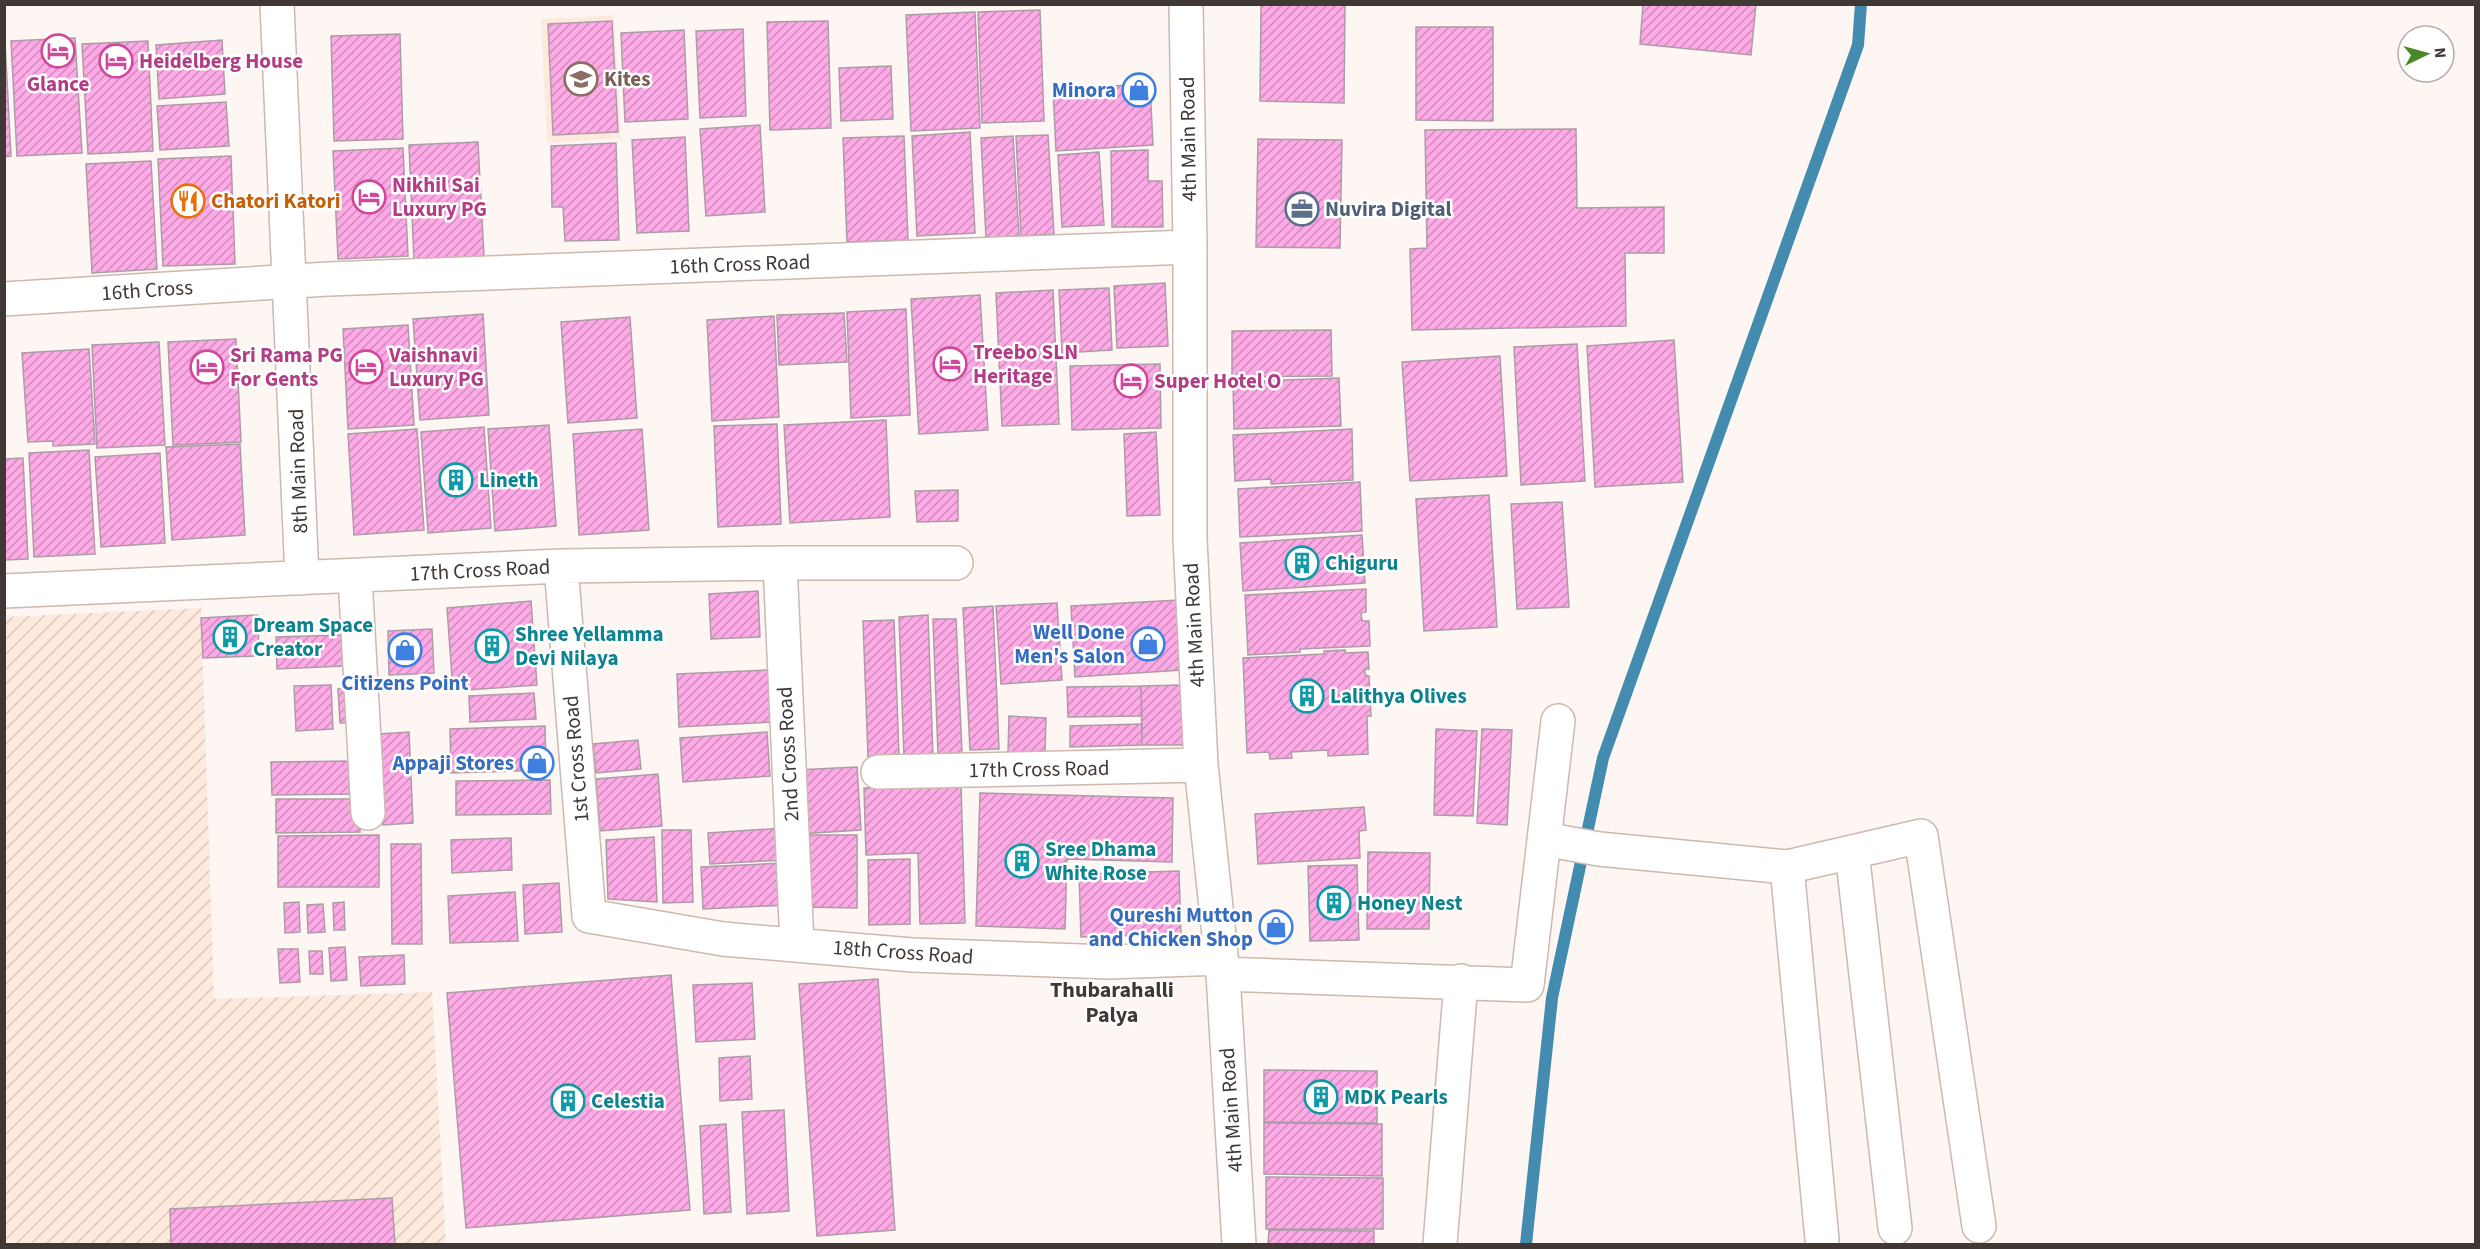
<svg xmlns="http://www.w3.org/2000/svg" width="2480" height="1249" font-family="'Source Sans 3',sans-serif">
<defs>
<pattern id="industrial-furrows" width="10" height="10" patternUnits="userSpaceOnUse" patternTransform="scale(1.5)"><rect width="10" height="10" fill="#fee9dd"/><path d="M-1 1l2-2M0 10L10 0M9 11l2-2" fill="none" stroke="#dbc9be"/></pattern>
<pattern id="building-hatch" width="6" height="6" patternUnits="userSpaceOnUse" patternTransform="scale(1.5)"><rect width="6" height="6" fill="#fdaae6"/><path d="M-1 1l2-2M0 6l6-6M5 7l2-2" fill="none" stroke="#ce8bbb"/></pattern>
</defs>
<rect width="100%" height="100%" fill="#fdf6f2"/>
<!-- built -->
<path fill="#fee9dd" d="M614,15L621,138L547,143L541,19Z"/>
<!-- industrial -->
<path fill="url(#industrial-furrows)" d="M201,608L214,999L432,992L446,1244H5L4,617Z"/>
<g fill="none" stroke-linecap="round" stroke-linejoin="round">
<!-- stream -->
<path stroke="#448bb0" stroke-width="12" d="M1526,1244L1552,998L1603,758L1858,45L1861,4"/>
</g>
<!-- building -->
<path fill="url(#building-hatch)" stroke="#ad9ca8" stroke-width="1.5" d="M1261,4H1345L1344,103L1260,101Z
M1643,4H1756L1751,55L1640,44Z
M1040,10L1044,121L982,123L978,12Z
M975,12L980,128L911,131L906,15Z
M612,21L618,132L553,135L548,24Z
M828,21L831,128L770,130L767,22Z
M1416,27H1493V121L1416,120Z
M743,29L746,116L700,118L696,31Z
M684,30L688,119L625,122L621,33Z
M400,34L403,139L334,141L331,36Z
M75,38L82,153L17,156L11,41Z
M222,40L225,94L159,99L156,45Z
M148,41L153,151L88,154L82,44Z
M5,42L11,156L4,157V42Z
M891,66L893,119L841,121L839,68Z
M1150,84L1153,145L1056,151L1053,89Z
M226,102L229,146L160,150L157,106Z
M760,125L765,212L706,216L700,129Z
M1576,129L1577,208L1664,207V253H1625L1626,326L1412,330L1410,249L1427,248L1425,130Z
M970,132L975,233L917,236L912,136Z
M1048,135L1054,234L1021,236L1016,136Z
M904,136L908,240L847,242L843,138Z
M1013,136L1019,236L986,238L981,138Z
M685,137L689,231L637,233L632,140Z
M1258,139L1342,140L1340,248L1256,247Z
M478,142L484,257L414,261L409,145Z
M616,143L619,240L565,241L563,207H552L551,146Z
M403,148L408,256L338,259L333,151Z
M1148,150V181H1162L1163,227H1112L1111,151Z
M1099,152L1104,225L1062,227L1058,155Z
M231,156L235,264L163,266L158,159Z
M151,161L157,269L92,273L86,164Z
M1165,283L1168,346L1117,348L1114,286Z
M1109,288L1112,350L1062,353L1059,290Z
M1053,290L1059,424L1002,426L996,293Z
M980,295L988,430L919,434L911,299Z
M906,309L910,415L851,418L847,312Z
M844,313L847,362L779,365L777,315Z
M483,314L489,415L420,420L413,319Z
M774,316L779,417L712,421L707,320Z
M630,317L637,418L568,423L561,322Z
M408,325L414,425L348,429L343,329Z
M1331,330L1332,376L1232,377V331Z
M236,339L241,442L173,445L168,342Z
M1674,340L1683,482L1595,487L1587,346Z
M159,342L165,445L97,448L92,345Z
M1577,344L1585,481L1521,485L1514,347Z
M89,349L95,444L53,446V441L28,442L22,353Z
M1500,356L1507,476L1410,481L1402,362Z
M1160,364L1161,428L1072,430L1070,366Z
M1339,378L1341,426L1234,429L1233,382Z
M886,420L890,517L790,523L784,425Z
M777,424L781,524L718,527L714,426Z
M549,425L556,526L495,531L488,429Z
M484,427L491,528L428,533L421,432Z
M417,429L424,530L354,535L348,434Z
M642,429L649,530L579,535L573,434Z
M1352,429L1353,480L1271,484V479L1235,481L1233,435Z
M1156,432L1160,515L1127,516L1124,434Z
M240,444L245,535L172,540L166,447Z
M89,450L95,554L34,557L29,453Z
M160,453L165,543L101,547L95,457Z
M23,458L28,559L4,560V459Z
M1360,482L1362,531L1240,537L1238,489Z
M958,490V521L917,522L915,491Z
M1489,495L1497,627L1424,631L1416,499Z
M1562,502L1569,607L1517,609L1511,504Z
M1362,535L1365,583L1243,591L1240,543Z
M1366,589V612L1361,613L1362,621H1369L1370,646L1300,649V652L1248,655L1245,595Z
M758,591L760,637L711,639L709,594Z
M1178,600L1182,670L1075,677L1071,606Z
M531,601L537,685L453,691L447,608Z
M1057,603L1062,680L1001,684L996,606Z
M993,606L999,749L970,750L963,608Z
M258,615L259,656L203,658L201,618Z
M928,615L933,756L904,757L899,617Z
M933,619H956L962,753L938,754Z
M894,620L899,756L868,757L863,621Z
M432,629L434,673L389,675L388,631Z
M343,635L344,666L277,669L276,637Z
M1345,650L1346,653L1368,652L1369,669H1365V675L1369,676L1371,716H1367L1368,754L1328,756V750L1291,752L1292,758L1270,759L1269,752L1247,753L1243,658L1324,654V651Z
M769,670L771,722L679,727L677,674Z
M331,685L333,729L296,731L294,686Z
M1182,685L1183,745H1142L1141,686Z
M1141,686L1142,716L1068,717L1067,687Z
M358,688L360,722L340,723L338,689Z
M534,693L536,719L470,722L469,696Z
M1009,716L1046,718L1045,755L1008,753Z
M1142,724V745L1070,747V726Z
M545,726L546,770L451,773L450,729Z
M1436,729L1477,731L1473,816L1434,815Z
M1482,729L1512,730L1507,825L1477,823Z
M409,732L413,823L383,825L379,734Z
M767,732L770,776L683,782L680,738Z
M638,740L641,769L596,773L593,744Z
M355,761L356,794L272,795L271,762Z
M857,767L861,830L799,834L795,770Z
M658,774L662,826L600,831L596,779Z
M550,780L551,814L456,815V781Z
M961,785L965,923L920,924L918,853L866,855L864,788Z
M980,793L1173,798L1172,862L1067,859L1065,929L976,926Z
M276,799H360V832L276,833Z
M1364,807L1366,830L1359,831L1360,858L1258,864L1255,814Z
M783,828L785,860L710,864L708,833Z
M662,830H691L693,902L663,903Z
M379,835V887H278V836Z
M798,835H857V908L803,907Z
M654,837L657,902L608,899L606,840Z
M511,838L512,870L452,873L451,840Z
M391,844H421L422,944H392Z
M1368,852L1430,853L1429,929H1367Z
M910,859V924L869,925L868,860Z
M785,863L787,905L703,909L701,867Z
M1357,865L1359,940L1310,941L1308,866Z
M1179,871L1181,934L1081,937L1079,874Z
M559,883L562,932L525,934L523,885Z
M515,892L518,941L450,943L448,896Z
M299,902L300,932L285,933L284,903Z
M344,902L345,930H334L333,903Z
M323,904L325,932L308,933L307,905Z
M345,947L347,980L331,981L329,948Z
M278,949H298L300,982L280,983Z
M309,951H322L323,974H310Z
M404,955L405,984L361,986L359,957Z
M671,975L690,1210L466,1228L447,993Z
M878,979L895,1230L817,1236L799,984Z
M752,983L755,1039L696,1042L693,985Z
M750,1056L752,1099L720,1101L719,1058Z
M1264,1070L1377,1071V1123L1264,1122Z
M784,1110L789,1211L747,1214L742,1112Z
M1264,1123L1382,1124V1176L1264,1174Z
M726,1124L731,1212L704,1214L700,1126Z
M1266,1177L1383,1178V1229H1266Z
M392,1198L395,1244H171L170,1209Z
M1269,1230L1374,1231V1244H1268Z"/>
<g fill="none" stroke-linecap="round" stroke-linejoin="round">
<!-- minor casing -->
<g stroke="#ccb9af" stroke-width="36">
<path id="minor" d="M277,4L302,578
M1186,4L1190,247V539L1201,765L1223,974L1239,1244
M4,299L328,279L1190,247
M780,563L797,945
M561,566L589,916L723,939L912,955L1110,962L1220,958
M355,576L368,813
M4,591L561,566L780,563H956
M878,772L1201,765
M1544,839L1599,849L1787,867L1921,836L1979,1226
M1852,852L1895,1228
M1787,867L1822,1239
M1223,974L1527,985L1558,721
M1440,1244L1461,981"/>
</g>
<!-- minor -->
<use href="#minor" stroke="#fff" stroke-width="33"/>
</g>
<!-- icons -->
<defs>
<g id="hotel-ring" transform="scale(1.725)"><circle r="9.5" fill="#fff" stroke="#d1479c" stroke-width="1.5"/><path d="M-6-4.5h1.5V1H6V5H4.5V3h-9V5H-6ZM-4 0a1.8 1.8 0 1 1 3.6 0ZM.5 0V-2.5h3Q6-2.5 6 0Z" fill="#d1479c"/></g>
<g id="school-ring" transform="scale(1.725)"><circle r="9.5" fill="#fff" stroke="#8d6e63" stroke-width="1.5"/><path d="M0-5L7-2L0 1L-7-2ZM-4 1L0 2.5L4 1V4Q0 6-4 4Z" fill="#8d6e63"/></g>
<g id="shop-ring" transform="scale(1.725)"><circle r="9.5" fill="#fff" stroke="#3f7fe0" stroke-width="1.5"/><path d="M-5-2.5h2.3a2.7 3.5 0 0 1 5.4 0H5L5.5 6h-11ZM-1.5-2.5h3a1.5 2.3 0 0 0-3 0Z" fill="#3f7fe0"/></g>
<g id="restaurant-ring" transform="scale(1.725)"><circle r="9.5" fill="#fff" stroke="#e8710a" stroke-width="1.5"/><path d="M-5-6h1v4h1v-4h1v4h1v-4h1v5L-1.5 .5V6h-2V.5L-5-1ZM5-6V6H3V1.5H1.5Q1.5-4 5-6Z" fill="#e8710a"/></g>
<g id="office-ring" transform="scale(1.725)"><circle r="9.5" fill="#fff" stroke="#5c6f8a" stroke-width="1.5"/><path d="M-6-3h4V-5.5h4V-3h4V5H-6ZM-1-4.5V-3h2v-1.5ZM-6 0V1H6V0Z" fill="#5c6f8a"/></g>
<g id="building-ring" transform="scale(1.725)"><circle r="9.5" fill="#fff" stroke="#0f9aa8" stroke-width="1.5"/><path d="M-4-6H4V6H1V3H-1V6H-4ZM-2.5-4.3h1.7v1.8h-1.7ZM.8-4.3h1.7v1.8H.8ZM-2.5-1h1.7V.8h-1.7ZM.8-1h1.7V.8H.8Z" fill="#0f9aa8"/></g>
</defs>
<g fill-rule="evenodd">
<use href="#hotel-ring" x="58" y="51"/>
<use href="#hotel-ring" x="116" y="61"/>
<use href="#school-ring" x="581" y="79"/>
<use href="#shop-ring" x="1139" y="90"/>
<use href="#hotel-ring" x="369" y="197"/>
<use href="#restaurant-ring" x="188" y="201"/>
<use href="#office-ring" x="1302" y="209"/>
<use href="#hotel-ring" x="950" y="364"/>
<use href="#hotel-ring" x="207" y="367"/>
<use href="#hotel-ring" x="366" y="367"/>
<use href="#hotel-ring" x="1131" y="381"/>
<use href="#building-ring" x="456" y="480"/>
<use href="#building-ring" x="1302" y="563"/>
<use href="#building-ring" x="230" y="637"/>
<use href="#shop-ring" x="1148" y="644"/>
<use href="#building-ring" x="492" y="646"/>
<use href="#shop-ring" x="405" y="650"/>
<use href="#building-ring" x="1307" y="696"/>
<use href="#shop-ring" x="537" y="763"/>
<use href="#building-ring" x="1022" y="861"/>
<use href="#building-ring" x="1334" y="903"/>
<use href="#shop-ring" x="1276" y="927"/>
<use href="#building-ring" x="1321" y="1097"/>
<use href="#building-ring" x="568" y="1101"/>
</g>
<g text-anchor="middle" stroke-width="5" stroke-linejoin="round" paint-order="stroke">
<!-- hotel labels -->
<g font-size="21" font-weight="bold" fill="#b23c85" stroke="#fff" text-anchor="start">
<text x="139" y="68">Heidelberg House</text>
<text x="58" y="91" text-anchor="middle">Glance</text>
<text x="392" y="192">Nikhil Sai<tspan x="392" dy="24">Luxury PG</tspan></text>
<text x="973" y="359">Treebo SLN<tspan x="973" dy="24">Heritage</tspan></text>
<text x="230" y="362">Sri Rama PG<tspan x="230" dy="24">For Gents</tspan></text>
<text x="389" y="362">Vaishnavi<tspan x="389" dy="24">Luxury PG</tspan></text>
<text x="1154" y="388">Super Hotel O</text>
</g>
<!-- education labels -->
<g font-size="21" font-weight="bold" fill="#785e54" stroke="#fff" text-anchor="start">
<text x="604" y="86">Kites</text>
</g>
<!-- shop labels -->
<g font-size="21" font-weight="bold" fill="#366cbe" stroke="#fff" text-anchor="end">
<text x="1116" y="97">Minora</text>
<text x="1125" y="639">Well Done<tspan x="1125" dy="24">Men's Salon</tspan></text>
<text x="405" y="690" text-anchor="middle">Citizens Point</text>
<text x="514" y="770">Appaji Stores</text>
<text x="1253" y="922">Qureshi Mutton<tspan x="1253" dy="24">and Chicken Shop</tspan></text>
</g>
<!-- street labels -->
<g font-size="21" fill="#403834" stroke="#fff">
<text transform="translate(1188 139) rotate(-91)" y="7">4th Main Road</text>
<text transform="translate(740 264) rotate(-2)" y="7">16th Cross Road</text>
<text transform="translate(147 290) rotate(-4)" y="7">16th Cross</text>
<text transform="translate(298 471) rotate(-92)" y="7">8th Main Road</text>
<text transform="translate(480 570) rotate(-3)" y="7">17th Cross Road</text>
<text transform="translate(1194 625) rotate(-93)" y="7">4th Main Road</text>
<text transform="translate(788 754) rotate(-93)" y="7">2nd Cross Road</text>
<text transform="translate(576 759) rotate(-95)" y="7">1st Cross Road</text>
<text transform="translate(1039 769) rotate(-1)" y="7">17th Cross Road</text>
<text transform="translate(903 952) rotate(4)" y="7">18th Cross Road</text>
<text transform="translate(1231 1110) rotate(-94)" y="7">4th Main Road</text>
</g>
<!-- food labels -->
<g font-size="21" font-weight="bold" fill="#c56008" stroke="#fff" text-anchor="start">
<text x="211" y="208">Chatori Katori</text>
</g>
<!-- service labels -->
<g font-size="21" font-weight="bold" fill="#4e5e75" stroke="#fff" text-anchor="start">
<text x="1325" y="216">Nuvira Digital</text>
</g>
<!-- culture labels -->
<g font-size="21" font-weight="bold" fill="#0d838f" stroke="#fff" text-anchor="start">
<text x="479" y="487">Lineth</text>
<text x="1325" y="570">Chiguru</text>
<text x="253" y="632">Dream Space<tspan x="253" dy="24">Creator</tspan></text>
<text x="515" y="641">Shree Yellamma<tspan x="515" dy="24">Devi Nilaya</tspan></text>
<text x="1330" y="703">Lalithya Olives</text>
<text x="1045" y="856">Sree Dhama<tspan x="1045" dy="24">White Rose</tspan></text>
<text x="1357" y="910">Honey Nest</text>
<text x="1344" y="1104">MDK Pearls</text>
<text x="591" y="1108">Celestia</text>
</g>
<!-- neighbourhood labels -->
<g font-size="22" font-weight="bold" fill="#403834" stroke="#fff">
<text x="1112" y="997">Thubarahalli<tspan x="1112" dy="25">Palya</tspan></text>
</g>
</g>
<!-- border -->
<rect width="2480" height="1249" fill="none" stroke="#403834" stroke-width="12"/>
<!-- north arrow -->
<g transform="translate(2426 54) rotate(85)"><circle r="28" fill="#ffffff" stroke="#b3afae" stroke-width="1.5"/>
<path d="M0-4.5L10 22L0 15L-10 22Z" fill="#488829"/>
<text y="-9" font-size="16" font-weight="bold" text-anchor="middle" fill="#403834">N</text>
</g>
</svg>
